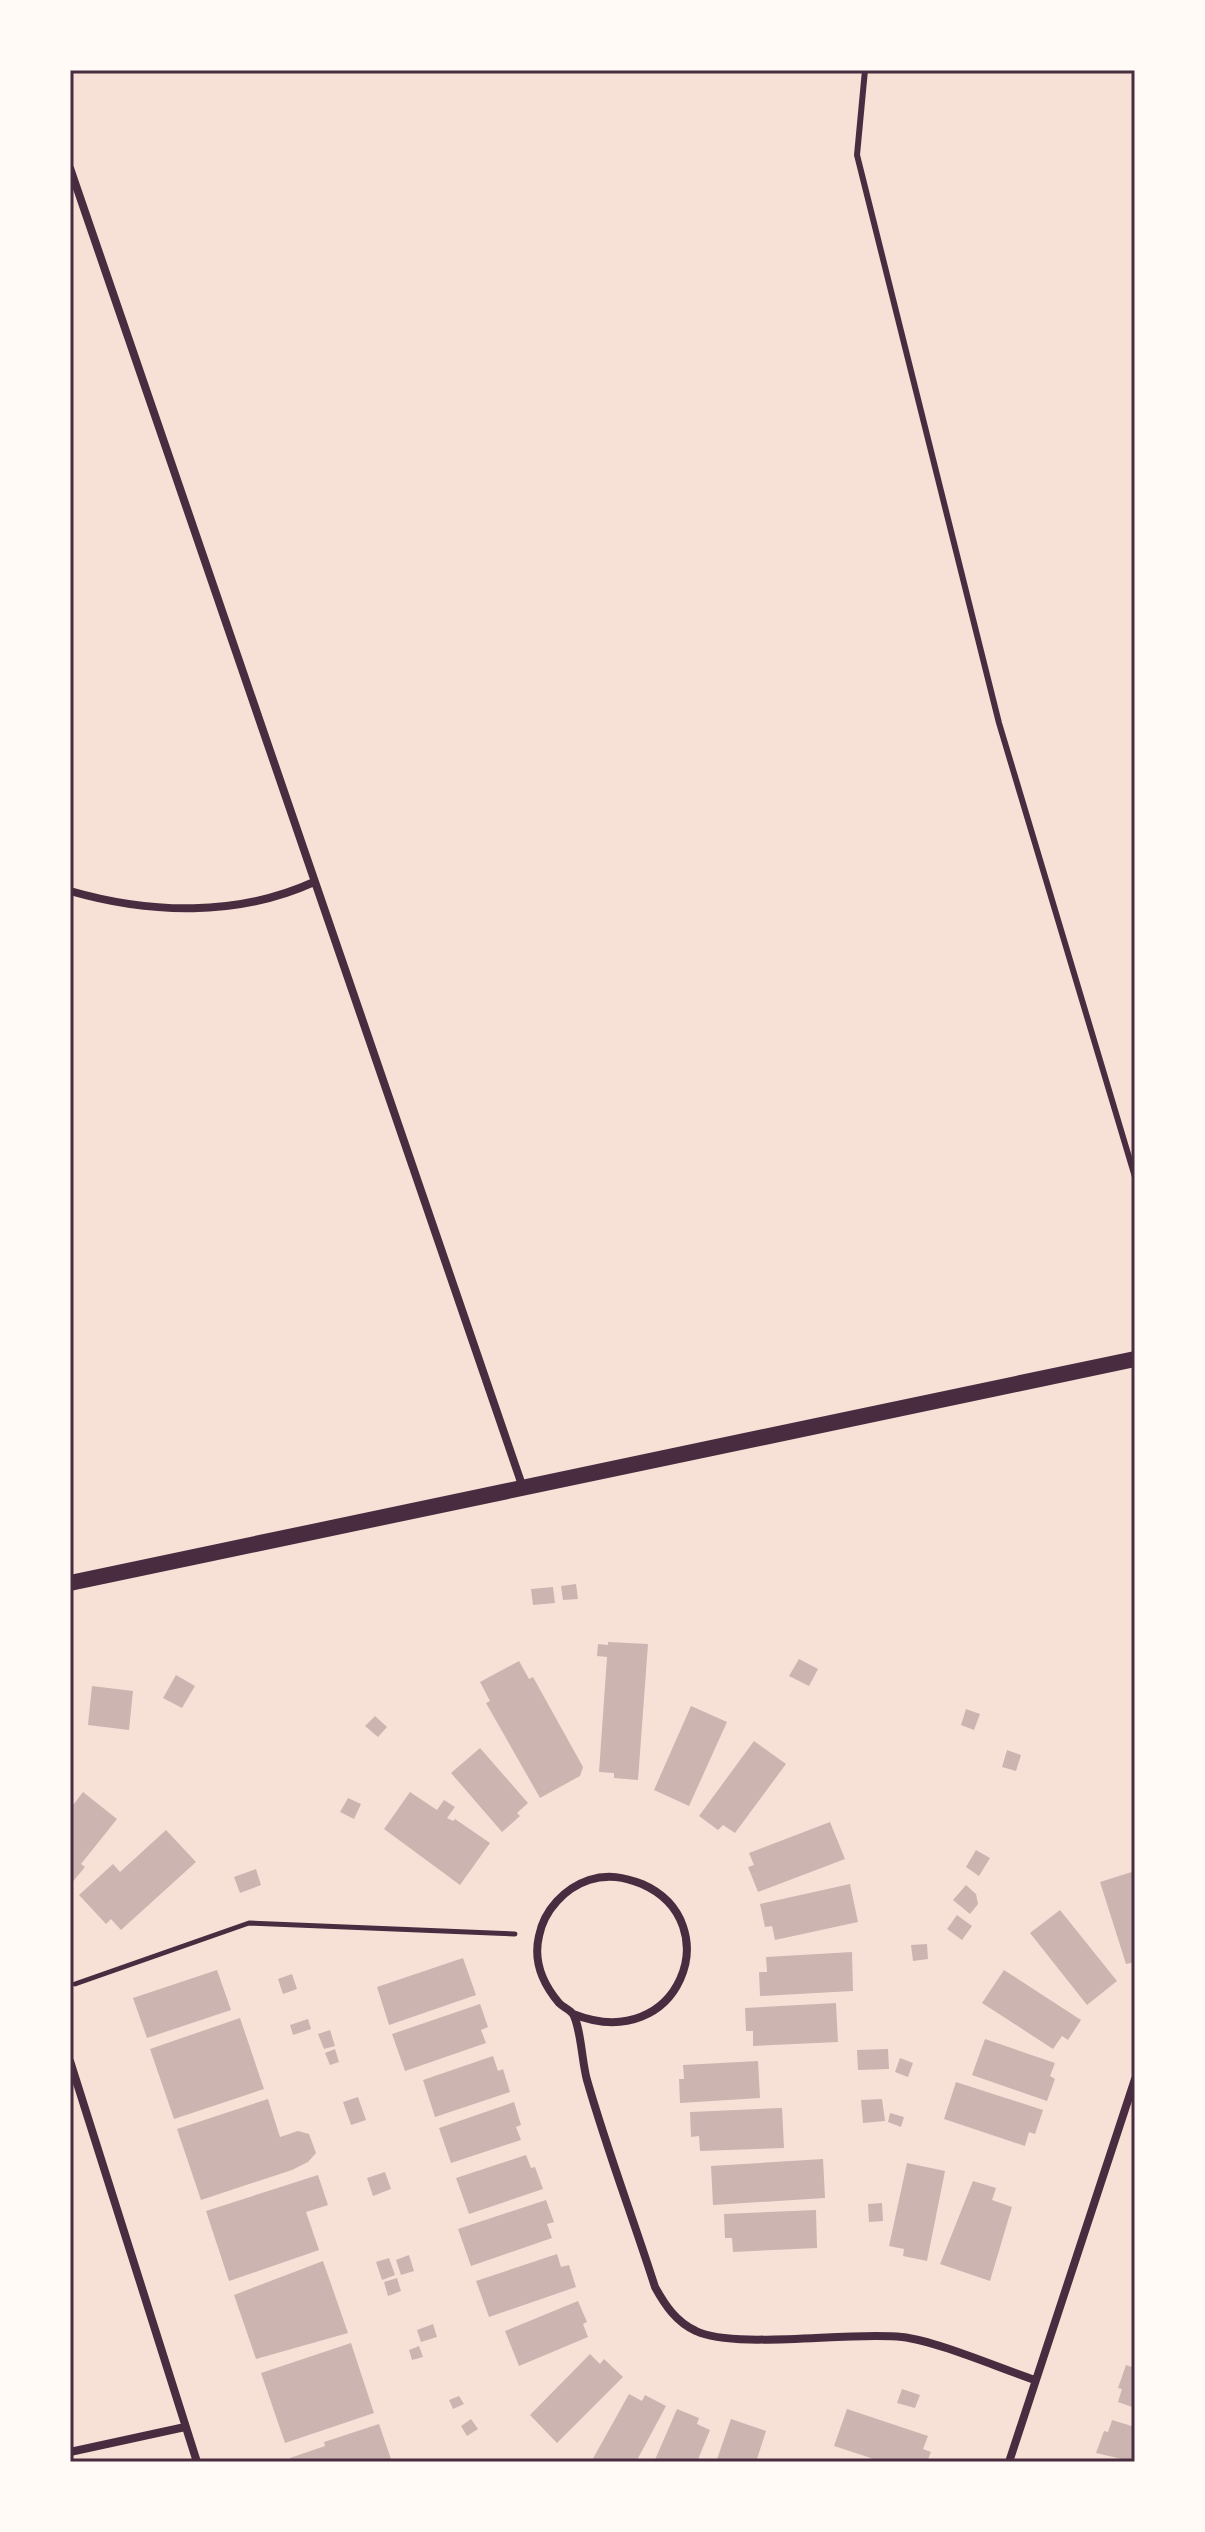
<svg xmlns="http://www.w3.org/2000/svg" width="1205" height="2532" font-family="Montserrat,sans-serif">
<rect width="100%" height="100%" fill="#f7e1d7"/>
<!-- building -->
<path fill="#ccb4b1" d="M576,1584L578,1599L563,1600L561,1586Z
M553,1587L555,1603L533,1605L531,1589Z
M608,1642L648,1644L638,1780L614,1778V1773L599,1772L607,1657L597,1656L598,1644L608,1645Z
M799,1659L818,1669L809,1686L789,1676Z
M519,1661L529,1679L533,1677L583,1767L580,1776L540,1798L486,1703L490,1701L480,1682Z
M176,1675L195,1686L182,1708L163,1698Z
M92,1686L133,1691L129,1730L88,1725Z
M691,1706L727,1722L689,1806L654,1790Z
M966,1709L980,1714L974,1730L961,1725Z
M375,1716L387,1727L378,1737L365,1726Z
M754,1741L786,1764L735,1833L723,1825L718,1830L699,1816Z
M480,1748L528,1803L517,1813L520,1816L502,1832L451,1773Z
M1007,1750L1021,1755L1016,1771L1002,1767Z
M83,1792L117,1819L81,1864L85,1867L70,1885V1809Z
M410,1792L437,1810L444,1800L455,1807L447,1818L453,1821L455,1819L490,1843L460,1885L384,1829Z
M348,1798L361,1804L354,1819L340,1812Z
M830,1822L845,1859L758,1892L748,1867L754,1865L749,1853Z
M166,1830L196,1862L121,1930L111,1919L106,1924L79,1895L113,1864L120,1872Z
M976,1850L990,1858L979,1876L966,1867Z
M256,1869L261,1885L240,1893L234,1877Z
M1135,1871V1962L1126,1964L1100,1882Z
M850,1884L858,1922L775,1940L772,1926L765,1927L760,1904Z
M966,1885L976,1894L978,1904L970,1914L953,1900Z
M1060,1910L1117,1981L1087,2005L1030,1933Z
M957,1915L972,1926L962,1940L947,1929Z
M927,1944L928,1959L913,1961L911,1945Z
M852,1952L853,1991L760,1996L759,1972H767L766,1957Z
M463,1958L476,1995L389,2025L377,1987Z
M217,1970L231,2010L147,2038L133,1998Z
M1004,1970L1081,2020L1068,2040L1062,2036L1053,2049L982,2003Z
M292,1974L297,1989L283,1994L278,1979Z
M836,2003L838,2042L753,2046V2031H746L745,2008Z
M480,2004L488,2027L481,2030L486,2043L405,2071L392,2034Z
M240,2018L264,2089L174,2119L150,2049Z
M308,2019L311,2029L293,2035L290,2025Z
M330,2030L335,2046L324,2049L318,2034Z
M985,2039L1055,2063L1050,2076L1055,2079L1047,2101L972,2075Z
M335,2049L339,2062L330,2065L325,2053Z
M888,2049L889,2069L858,2070L857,2050Z
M493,2056L498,2071L503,2069L510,2092L435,2117L423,2080Z
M900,2058L913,2063L908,2077L895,2072Z
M758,2061L760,2098L680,2103L679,2079H684L683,2065Z
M956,2082L1043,2110L1035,2134L1029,2132L1025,2146L944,2119Z
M358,2097L366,2120L351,2125L343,2102Z
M268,2099L280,2137L298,2131L309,2134L316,2153L308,2162L292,2170L201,2200L177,2129Z
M882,2099L885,2121L863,2123L861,2100Z
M514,2102L521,2125L516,2127L521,2140L451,2163L439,2128Z
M782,2108L784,2148L700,2151L699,2136L691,2137L690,2112Z
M890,2113L904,2117L901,2127L888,2122Z
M526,2155L531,2168L535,2167L543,2189L469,2214L456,2178Z
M823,2159L825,2198L713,2205L711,2166Z
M907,2163L945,2171L927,2261L903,2256L904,2249L889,2246Z
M385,2172L391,2189L373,2196L367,2178Z
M318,2175L328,2205L306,2212L319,2250L229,2281L206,2211Z
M973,2181L996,2188L992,2200L1012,2207L990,2281L940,2264Z
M546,2200L554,2222L547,2224L552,2238L471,2266L458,2229Z
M882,2203L883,2221L869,2222L868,2204Z
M816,2210L817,2248L733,2252L732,2238H725L724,2214Z
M557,2254L561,2267L569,2265L576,2287L489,2317L476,2281Z
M409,2255L414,2271L401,2275L396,2260Z
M389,2258L395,2275L382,2280L376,2262Z
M323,2261L348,2333L256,2359L234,2295Z
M397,2278L401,2291L388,2296L384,2282Z
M578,2301L587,2322L583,2324L588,2337L519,2366L505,2331Z
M433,2324L437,2337L421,2342L417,2330Z
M351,2343L374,2413L285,2443L261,2373Z
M419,2346L423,2357L412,2360L409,2350Z
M590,2354L600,2364L604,2359L623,2377L557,2443L530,2415Z
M1126,2365L1135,2368V2408L1118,2402L1122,2389L1118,2388Z
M902,2389L920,2395L915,2408L897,2403Z
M629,2394L642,2401L645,2395L666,2406L636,2462H591Z
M459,2396L464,2404L453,2409L449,2400Z
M677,2409L699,2418L697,2424L710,2430L697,2462H654Z
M847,2409L928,2436L923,2449L931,2452L927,2462H883L834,2446Z
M471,2419L478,2429L467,2436L461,2426Z
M731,2419L766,2431L756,2462H716Z
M1112,2420L1135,2427V2462L1096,2453L1104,2431L1108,2432Z
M379,2424L392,2462H291L290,2458L325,2446L324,2442Z"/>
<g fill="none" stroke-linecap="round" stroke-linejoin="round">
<!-- path -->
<path stroke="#4a2c40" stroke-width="5" d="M75,1984L249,1923L515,1934"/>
<!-- service -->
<path stroke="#4a2c40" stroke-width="6" d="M865,70L857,155L999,723L1135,1177"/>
<!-- minor -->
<path stroke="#4a2c40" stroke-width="8" d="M70,168L522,1485
M70,891C150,914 237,917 314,882
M573,2014C680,2056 729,1922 642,1884C624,1877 608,1874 589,1880C565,1888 544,1910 539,1936C533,1961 543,1984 559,2003C563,2007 570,2010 573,2014C581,2028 582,2063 587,2080C607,2150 633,2218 655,2287C665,2305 676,2322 696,2331C735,2350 850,2331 902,2337C937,2341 999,2368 1035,2380
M70,2061L197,2462
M70,2452L185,2427
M1009,2462L1135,2079"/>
<!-- secondary -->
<path stroke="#4a2c40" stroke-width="16" d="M70,1583L1135,1359"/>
</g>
<!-- border -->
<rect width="1205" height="2532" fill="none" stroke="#fffaf5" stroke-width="144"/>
<rect x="72" y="72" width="1061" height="2388" fill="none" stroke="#4a2c40" stroke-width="3"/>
</svg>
